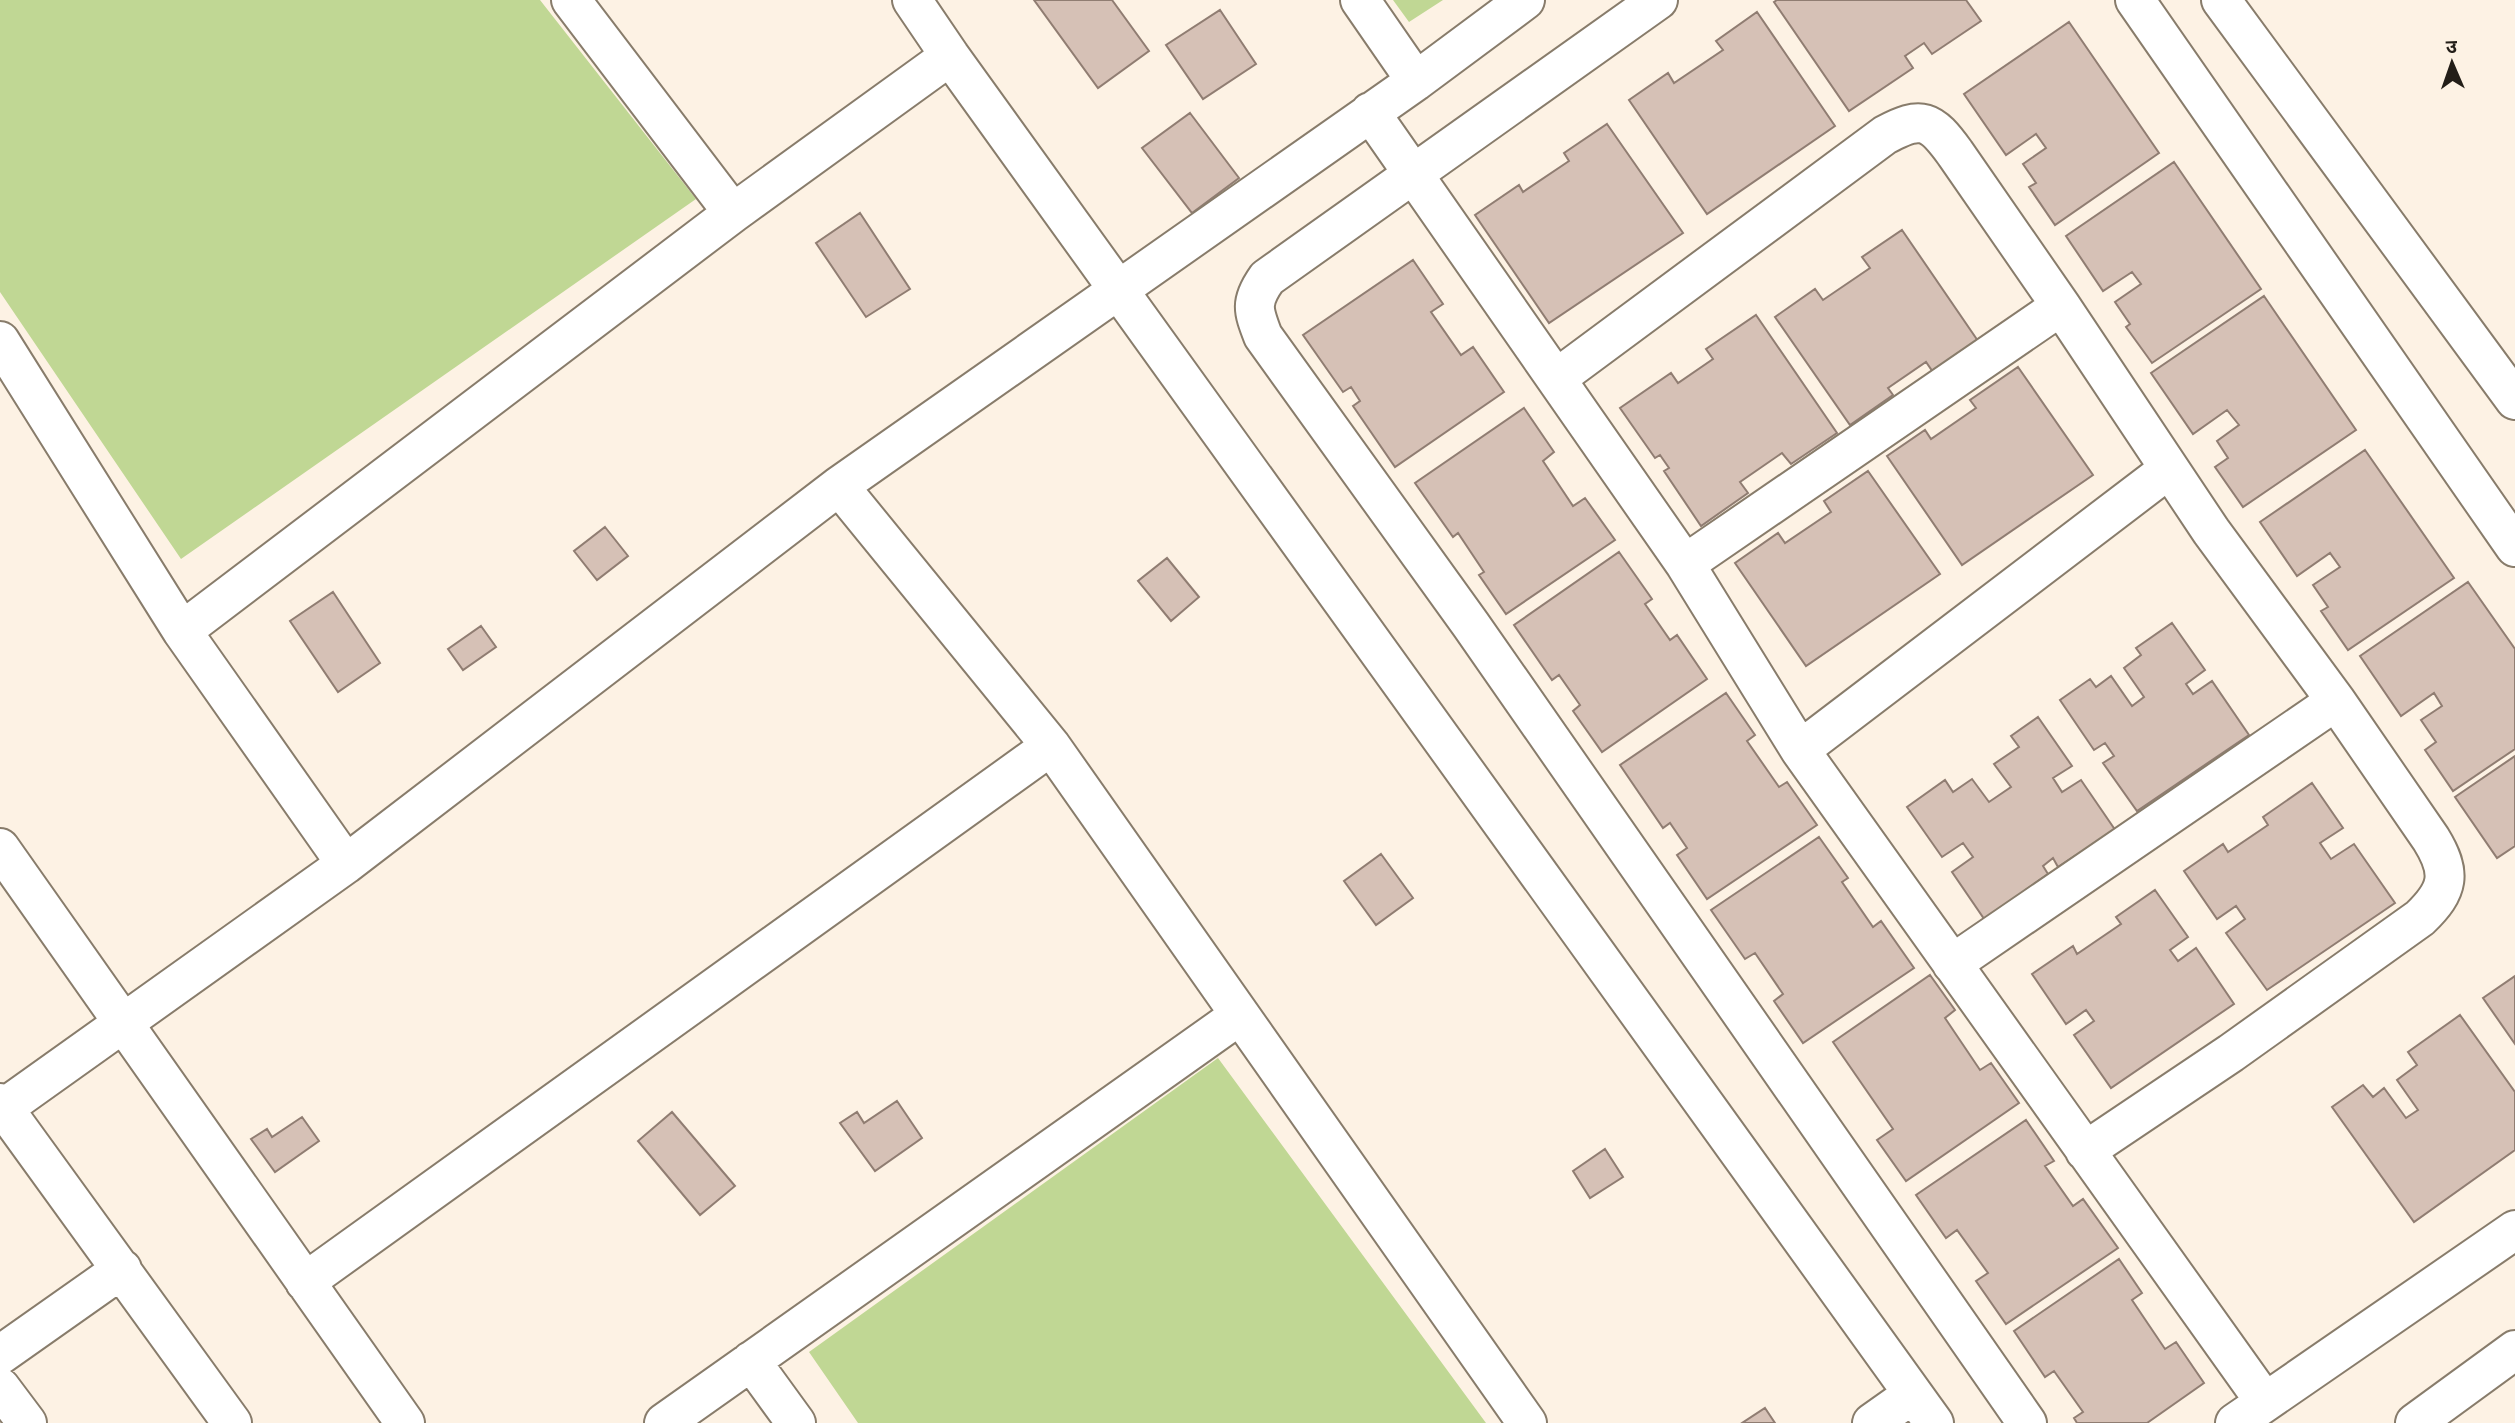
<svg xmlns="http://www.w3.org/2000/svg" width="2515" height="1423" font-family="Raleway,'Noto Sans Devanagari',sans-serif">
<rect width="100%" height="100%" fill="#fdf2e4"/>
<!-- green -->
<path fill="#c0d794" d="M0,0H540L696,199L181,559L0,292Z
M1393,0H1443L1409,22Z
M1218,1058L1486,1423H858L809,1352Z"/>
<!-- building -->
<path fill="#d6c1b6" stroke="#907d72" stroke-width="2" d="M1034,0H1112L1149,51L1098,88Z
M1777,0H1966L1981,21L1932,54L1924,43L1905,56L1913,68L1849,111L1774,2Z
M1220,10L1256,64L1203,99L1166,45Z
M1757,12L1835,126L1707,214L1629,100L1668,73L1674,83L1723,50L1716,41Z
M2069,22L2159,153L2055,225L2029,187L2036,183L2023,164L2046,148L2036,134L2006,155L1964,94Z
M1190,113L1239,178L1192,213L1142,148Z
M1607,124L1683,233L1549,323L1475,215L1519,185L1523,192L1569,161L1564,153Z
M2174,162L2261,289L2152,363L2126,327L2130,324L2115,302L2141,284L2132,272L2103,291L2066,236Z
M860,213L910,289L866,317L816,243Z
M1902,230L1978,341L1933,372L1926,362L1888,388L1893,395L1850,425L1775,317L1815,289L1823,300L1870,268L1862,257Z
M1413,260L1443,304L1431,312L1461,355L1473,347L1504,392L1395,467L1353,406L1360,401L1351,387L1343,392L1303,335Z
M2264,296L2356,430L2243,507L2215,467L2228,458L2217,441L2239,425L2227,410L2193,434L2151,373Z
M1756,315L1837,433L1791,464L1782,453L1740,482L1748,493L1701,526L1664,471L1669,468L1660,455L1655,458L1620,408L1671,373L1678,383L1713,359L1706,349Z
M2018,367L2093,475L1962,565L1887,456L1925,430L1931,439L1976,408L1970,400Z
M1524,408L1554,452L1543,461L1573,506L1585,498L1615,540L1506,614L1479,575L1484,572L1458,533L1453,537L1415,483Z
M2365,450L2454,578L2348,650L2321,611L2328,607L2313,585L2340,567L2330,553L2297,576L2260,522Z
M1868,471L1940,574L1806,666L1735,563L1778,533L1785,543L1831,512L1824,501Z
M605,527L628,556L597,580L574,551Z
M1619,552L1652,599L1645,604L1670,640L1677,635L1707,679L1602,752L1573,711L1580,705L1559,675L1552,680L1514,625Z
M1167,558L1199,597L1171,621L1138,581Z
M2468,582L2515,649V749L2453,791L2425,750L2436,742L2421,720L2442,706L2434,693L2401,716L2360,656Z
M333,592L380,663L338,692L290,621Z
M2172,623L2205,670L2186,684L2193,694L2212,681L2249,735L2137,811L2103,763L2114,756L2105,743L2094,750L2060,700L2090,679L2096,687L2111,676L2132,706L2144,697L2124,668L2141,655L2136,648Z
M481,626L496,647L463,670L448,649Z
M1726,693L1755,735L1747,741L1779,787L1787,782L1817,825L1707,899L1677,855L1687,848L1670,823L1663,828L1620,765Z
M2038,717L2072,766L2053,778L2062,792L2081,780L2120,837L2080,864L2075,856L2058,867L2053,858L2043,866L2048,874L2027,889L2032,897L1989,926L1952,872L1973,857L1963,843L1942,857L1907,807L1945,780L1953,792L1972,779L1989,802L2011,787L1994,764L2019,747L2011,736Z
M2515,756V846L2497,858L2455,797Z
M2312,783L2343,828L2320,843L2331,859L2354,844L2395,903L2267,990L2226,933L2245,919L2236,906L2217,919L2184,871L2223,844L2228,852L2268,825L2263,817Z
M1819,837L1848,878L1842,882L1873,927L1881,921L1914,968L1803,1043L1774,1001L1783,994L1755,953L1745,959L1711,910Z
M1381,854L1413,898L1376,925L1344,881Z
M2155,890L2188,937L2170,950L2178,961L2196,948L2234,1004L2111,1088L2074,1035L2094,1021L2086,1010L2066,1024L2032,974L2073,946L2077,954L2121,924L2116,917Z
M1930,975L1955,1010L1945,1018L1980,1070L1991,1063L2019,1103L1906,1181L1877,1140L1893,1129L1833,1042Z
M2515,976V1044L2483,998Z
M2460,1015L2515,1092V1150L2414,1222L2332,1107L2363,1085L2373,1097L2384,1088L2406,1118L2418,1110L2397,1080L2417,1065L2408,1052Z
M897,1101L922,1138L875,1171L840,1123L857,1112L864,1123Z
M672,1112L735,1186L700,1215L638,1141Z
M302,1117L319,1141L275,1172L251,1139L267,1129L272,1137Z
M2026,1120L2054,1161L2045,1166L2073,1206L2083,1199L2118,1248L2006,1324L1976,1281L1988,1273L1957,1230L1946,1238L1916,1195Z
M1605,1149L1623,1177L1590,1198L1573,1171Z
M2119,1259L2142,1293L2132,1300L2165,1349L2176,1342L2204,1383L2147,1423H2077L2074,1418L2083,1412L2054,1371L2045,1377L2014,1331Z
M1765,1408L1775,1423H1742Z"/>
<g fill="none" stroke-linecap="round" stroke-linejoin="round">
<!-- street casing -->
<g stroke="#887c6b" stroke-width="42">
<path id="street" d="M571,0L733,213
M912,0L950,56L1934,1423
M1360,0L1416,81
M1658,0L1267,278C1250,302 1253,310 1263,336L1471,625L2027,1423
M2135,0L2515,547
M2221,0L2515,400
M1370,112L1685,564L1800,750L2265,1402
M0,341L182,631L346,864
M1557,378L1885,135C1922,115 1931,120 1955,153L2061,306L2211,531L2336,701L2431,839C2452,873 2449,890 2420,918L2231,1053L2085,1151
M839,486L1051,746L1527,1423
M1685,564L2061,306
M182,631L733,213L950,56
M1800,750L2169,469
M0,848L405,1423
M1952,964L2336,701
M0,1103L232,1423
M4,1108L346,864L839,486L1416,81L1525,0
M305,1282L1051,746
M0,1355L122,1269
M751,1361L796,1423
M0,1387L27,1423
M664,1423L1240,1015
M1872,1423L1913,1394
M2235,1423L2515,1230
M2415,1423L2515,1350"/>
</g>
<!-- street -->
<use href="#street" stroke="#fff" stroke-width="38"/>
</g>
<!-- north arrow -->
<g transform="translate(2452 63) rotate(358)" stroke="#fdf2e4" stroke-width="5" paint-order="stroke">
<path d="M0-5L12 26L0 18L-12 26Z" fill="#231e18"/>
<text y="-10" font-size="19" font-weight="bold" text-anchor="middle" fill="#231e18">उ</text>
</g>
</svg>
